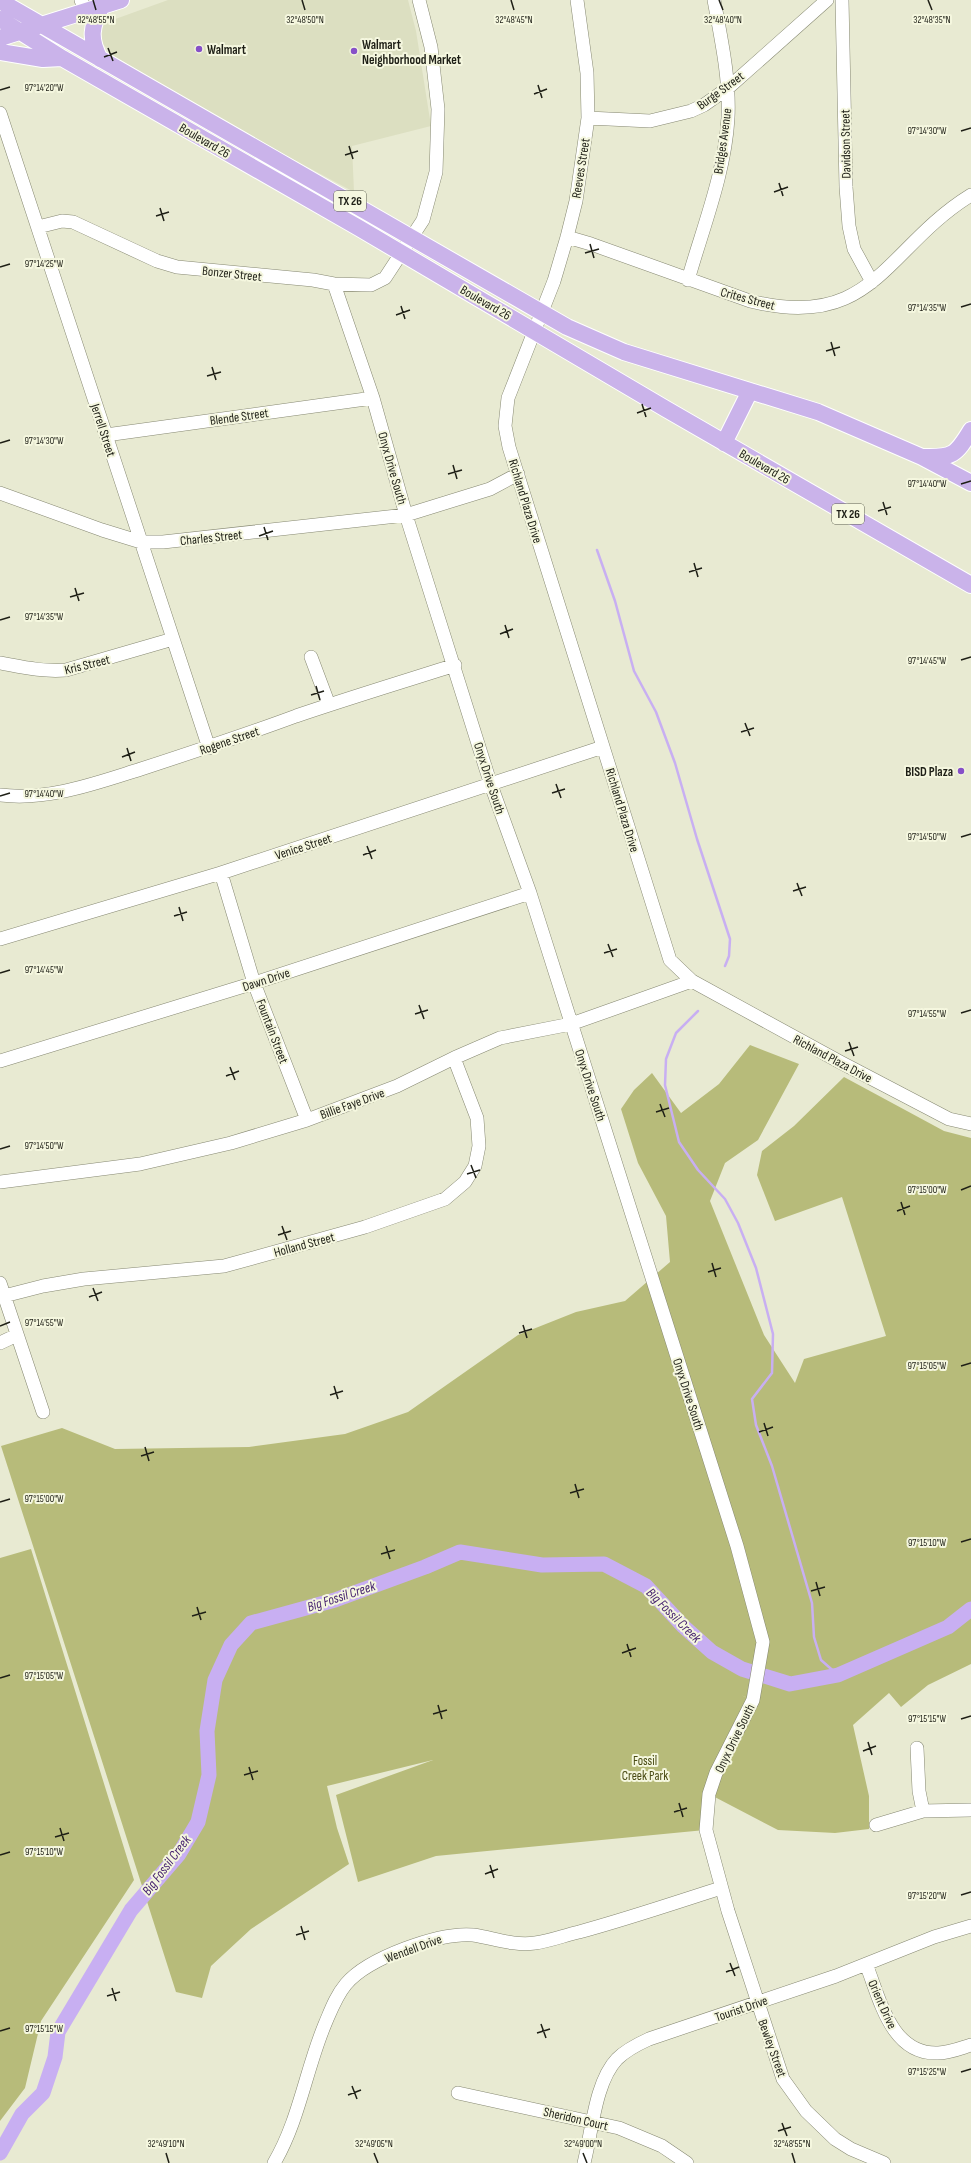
<svg xmlns="http://www.w3.org/2000/svg" width="971" height="2163" font-family="'Sofia Sans Condensed',sans-serif">
<rect width="100%" height="100%" fill="#e8ead2"/>
<!-- built -->
<path fill="#dcdfc1" d="M168,0H408L416,31L431,126L352,146L354,192L222,121L114,56L99,40L96,26Z"/>
<!-- green -->
<path fill="#b7bb7a" d="M750,1045L799,1064L758,1140L725,1163L710,1201L764,1335L795,1383L804,1359L886,1336L842,1197L775,1221L757,1175L762,1151L794,1126L844,1077L944,1131L971,1138V1664L928,1685L901,1707L889,1693L853,1725L869,1796V1829L835,1833L778,1830L709,1794L753,1700L741,1695L752,1700L727,1746L709,1788L705,1830L436,1856L358,1882L336,1795L433,1760L327,1786L337,1828L349,1864L251,1929L211,1966L202,1998L176,1992L1,1446L62,1428L115,1449L249,1447L345,1434L408,1412L518,1335L576,1312L625,1301L670,1262L666,1216L638,1163L621,1109L634,1090L652,1073L681,1113L719,1084Z
M31,1549L134,1880L41,2021L25,2088L0,2121V1558Z"/>
<g fill="none" stroke-linecap="round" stroke-linejoin="round">
<!-- stream -->
<path stroke="#c8aff2" stroke-width="2.5" d="M597,550L615,601L634,671L656,712L675,763L697,839L730,939L729,956L725,966
M698,1011L676,1033L666,1059L665,1085L679,1142L698,1170L725,1199L738,1223L756,1268L773,1334L772,1373L752,1399L756,1425L772,1466L812,1603L814,1637L821,1660L838,1675"/>
<!-- river -->
<path stroke="#c8aff2" stroke-width="15" d="M0,2153L22,2114L43,2093L55,2057L58,2032L131,1910L179,1854L198,1822L209,1775L207,1731L215,1680L231,1645L251,1623L335,1600L425,1567L460,1552L542,1565L604,1564L646,1586L683,1626L712,1652L742,1669L790,1684L838,1675L948,1627L971,1609"/>
<!-- minor casing -->
<g stroke="#868872" stroke-width="14">
<path id="minor" d="M81,0L85,11
M577,0L587,73L588,118L576,201L567,237L554,281L508,398L505,426L509,447L670,960L692,981L840,1062L949,1119L971,1124
M842,0L846,187L849,226L854,249L872,282
M0,113L209,748
M588,118L650,121L691,111L704,105L728,88L827,0
M38,227L62,221L73,222L157,261L177,267L313,280L334,284L371,285L385,278L423,220L436,172L438,109L431,47L419,0
M567,237L591,244L750,301C874,332 885,248 971,195
M688,280C703,227 725,173 728,118C730,79 721,38 714,0
M334,284L373,398L406,515L491,785L530,893L737,1546L763,1642L753,1700L716,1773L709,1794L706,1830L728,1911L783,2079L806,2111L835,2139L851,2149L884,2163
M106,435L373,398
M0,493L102,530L141,542H163L406,515L490,489L518,474
M311,657L329,705
M0,663C22,667 43,672 66,670L173,639
M0,795C48,801 96,783 141,769C193,752 245,735 296,716C349,698 402,682 455,665
M221,873L254,983L307,1120
M0,939L221,873L603,747
M0,1061L254,983L530,893
M0,1182L140,1164L231,1143L307,1120L397,1086L454,1058L500,1038L571,1024L692,981
M0,1283L43,1412
M4,1296L43,1286L84,1279L224,1266L365,1227L445,1199L465,1182L475,1166L479,1146L477,1118L454,1058
M0,1343L17,1335
M917,1748L919,1791L923,1811
M876,1825L923,1811L971,1810
M866,1964C880,1999 891,2055 938,2053C949,2053 961,2048 971,2045
M458,2093L619,2128L662,2146L687,2163
M274,2163C299,2121 306,2069 325,2024C331,2010 336,1996 346,1984C368,1958 439,1932 473,1935C494,1938 513,1946 535,1943C550,1941 565,1935 579,1932C627,1919 674,1903 721,1888
M584,2163C592,2132 595,2082 617,2059C626,2050 638,2044 649,2039L836,1976L934,1937L971,1926"/>
</g>
<!-- major casing -->
<g stroke="#fff" stroke-width="18">
<path id="major" d="M0,1L567,327L624,352L818,412L922,457L971,483
M0,19L62,58L359,228L666,409L971,585
M0,38L121,0
M0,52L43,59L62,58
M100,59C89,39 91,26 102,6
M724,443L750,391
M923,457C953,458 956,455 971,430"/>
</g>
<!-- minor -->
<use href="#minor" stroke="#fff" stroke-width="13"/>
<!-- major -->
<use href="#major" stroke="#cab3ea" stroke-width="16"/>
</g>
<!-- ticks -->
<path fill="none" stroke="#1e1f16" stroke-width="1.5" d="M93,0L96,10M302,0L305,10M511,0L514,10M719,0L723,10M928,0L932,10M108,48L113,61M104,57L117,52M538,85L542,98M0,90L10,87M534,94L547,89M961,131L971,128M349,146L353,159M345,155L358,151M779,183L783,196M774,192L788,187M160,208L164,221M156,216L169,212M590,244L594,258M585,253L599,249M0,267L10,264M401,306L405,319M961,307L971,304M396,315L410,310M831,342L835,356M826,351L840,347M212,367L216,380M207,376L221,372M642,404L646,417M637,413L651,408M0,443L10,440M453,465L457,479M448,474L462,470M961,484L971,481M883,502L887,515M878,511L891,507M264,527L268,540M259,536L273,531M694,563L698,577M689,572L702,568M75,588L79,601M70,597L84,593M0,620L10,617M505,625L509,638M500,634L513,629M961,660L971,657M316,686L320,700M311,695L324,691M745,723L750,736M741,732L754,728M127,748L131,761M122,757L135,752M556,784L561,798M552,793L565,789M0,796L10,793M961,837L971,834M367,846L372,859M363,855L376,850M797,883L802,896M793,891L806,887M179,907L183,921M174,916L187,912M608,944L613,957M604,953L617,949M0,973L10,970M419,1005L424,1019M961,1013L971,1010M415,1014L428,1010M849,1042L854,1056M845,1051L858,1047M230,1067L235,1080M226,1076L239,1071M660,1104L665,1117M656,1112L669,1108M0,1149L10,1146M471,1165L476,1178M467,1174L480,1170M961,1190L971,1186M901,1202L905,1215M897,1211L910,1206M282,1226L287,1240M278,1235L291,1231M712,1263L716,1277M708,1272L721,1268M93,1288L98,1301M89,1297L102,1292M523,1325L527,1338M0,1326L10,1322M519,1333L532,1329M961,1366L971,1363M334,1386L338,1399M330,1395L343,1391M764,1423L768,1436M759,1432L773,1427M145,1447L149,1461M141,1456L154,1452M575,1484L579,1498M570,1493L584,1489M0,1502L10,1499M961,1542L971,1539M386,1546L390,1559M381,1554L395,1550M816,1582L820,1596M811,1591L825,1587M197,1607L201,1620M192,1616L206,1612M627,1644L631,1657M622,1653L636,1648M0,1678L10,1675M438,1705L442,1719M433,1714L447,1710M961,1719L971,1716M868,1742L872,1755M863,1751L876,1746M249,1767L253,1780M244,1775L258,1771M679,1803L683,1817M674,1812L687,1808M60,1828L64,1841M55,1837L69,1833M0,1855L10,1852M490,1865L494,1878M485,1874L498,1869M961,1895L971,1892M301,1926L305,1940M296,1935L309,1931M730,1963L735,1976M726,1972L739,1967M112,1988L116,2001M107,1996L120,1992M541,2024L546,2038M0,2031L10,2028M537,2033L550,2029M961,2072L971,2069M352,2086L357,2099M348,2095L361,2090M782,2123L787,2136M778,2131L791,2127M166,2153L169,2163M374,2153L378,2163M583,2153L587,2163M792,2153L795,2163"/>
<!-- markers -->
<g fill="#8650c8" stroke="#f5f7df" stroke-width="1.5">
<circle cx="199" cy="49" r="4"/>
<circle cx="354" cy="51" r="4"/>
<circle cx="961" cy="771" r="4"/>
</g>
<g text-anchor="middle" stroke-width="4" stroke-linejoin="round" paint-order="stroke">
<!-- shield labels -->
<g fill="#f5f7df" stroke="#5e6052" stroke-width="1">
<rect x="334" y="191" width="32" height="20" rx="3"/>
<rect x="832" y="504" width="32" height="20" rx="3"/>
</g>
<g font-size="12" font-weight="bold" fill="#1e1f16">
<text x="350" y="205">TX 26</text>
<text x="848" y="518">TX 26</text>
</g>
<!-- poi labels -->
<g font-size="13" font-weight="bold" fill="#1e1f16" stroke="#f5f7df" text-anchor="start">
<text x="362" y="49">Walmart<tspan x="362" dy="15">Neighborhood Market</tspan></text>
<text x="207" y="54">Walmart</text>
<text x="953" y="776" text-anchor="end">BISD Plaza</text>
</g>
<!-- street labels -->
<g font-size="13" fill="#1e1f16" stroke="#f5f7df">
<text transform="translate(720 90) rotate(-36)" y="5">Burge Street</text>
<text transform="translate(205 140) rotate(30)" y="5">Boulevard 26</text>
<text transform="translate(722 141) rotate(-82)" y="5">Bridges Avenue</text>
<text transform="translate(845 144) rotate(-91)" y="5">Davidson Street</text>
<text transform="translate(580 168) rotate(-81)" y="5">Reeves Street</text>
<text transform="translate(232 273) rotate(6)" y="5">Bonzer Street</text>
<text transform="translate(748 298) rotate(15)" y="5">Crites Street</text>
<text transform="translate(486 302) rotate(30)" y="5">Boulevard 26</text>
<text transform="translate(239 416) rotate(-8)" y="5">Blende Street</text>
<text transform="translate(104 430) rotate(72)" y="5">Jerrell Street</text>
<text transform="translate(765 466) rotate(30)" y="5">Boulevard 26</text>
<text transform="translate(393 468) rotate(74)" y="5">Onyx Drive South</text>
<text transform="translate(526 501) rotate(73)" y="5">Richland Plaza Drive</text>
<text transform="translate(211 537) rotate(-6)" y="5">Charles Street</text>
<text transform="translate(87 664) rotate(-14)" y="5">Kris Street</text>
<text transform="translate(229 740) rotate(-19)" y="5">Rogene Street</text>
<text transform="translate(490 778) rotate(72)" y="5">Onyx Drive South</text>
<text transform="translate(623 810) rotate(73)" y="5">Richland Plaza Drive</text>
<text transform="translate(303 846) rotate(-18)" y="5">Venice Street</text>
<text transform="translate(266 979) rotate(-18)" y="5">Dawn Drive</text>
<text transform="translate(273 1031) rotate(69)" y="5">Fountain Street</text>
<text transform="translate(833 1058) rotate(28)" y="5">Richland Plaza Drive</text>
<text transform="translate(591 1085) rotate(72)" y="5">Onyx Drive South</text>
<text transform="translate(352 1103) rotate(-20)" y="5">Billie Faye Drive</text>
<text transform="translate(304 1244) rotate(-15)" y="5">Holland Street</text>
<text transform="translate(689 1394) rotate(72)" y="5">Onyx Drive South</text>
<text transform="translate(734 1738) rotate(-64)" y="5">Onyx Drive South</text>
<text transform="translate(413 1948) rotate(-20)" y="5">Wendell Drive</text>
<text transform="translate(883 2004) rotate(66)" y="5">Orient Drive</text>
<text transform="translate(741 2008) rotate(-19)" y="5">Tourist Drive</text>
<text transform="translate(773 2048) rotate(70)" y="5">Bewley Street</text>
<text transform="translate(576 2118) rotate(13)" y="5">Sheridon Court</text>
</g>
<!-- park labels -->
<g font-size="13" fill="#494b13" stroke="#f5f7df">
<text x="645" y="1765">Fossil<tspan x="645" dy="15">Creek Park</tspan></text>
</g>
<!-- water labels -->
<g font-size="14" font-style="italic" fill="#482471" stroke="#f5f7df">
<text transform="translate(341 1596) rotate(-18)" y="5">Big Fossil Creek</text>
<text transform="translate(674 1615) rotate(45)" y="5">Big Fossil Creek</text>
<text transform="translate(166 1865) rotate(-53)" y="5">Big Fossil Creek</text>
</g>
</g>
<g font-size="10" text-anchor="middle" fill="#1e1f16" stroke="#f5f7df" stroke-width="4" stroke-linejoin="round" paint-order="stroke">
<text x="96" y="23">32°48'55"N</text>
<text x="305" y="23">32°48'50"N</text>
<text x="514" y="23">32°48'45"N</text>
<text x="723" y="23">32°48'40"N</text>
<text x="932" y="23">32°48'35"N</text>
<text x="44" y="91">97°14'20"W</text>
<text x="927" y="134">97°14'30"W</text>
<text x="44" y="267">97°14'25"W</text>
<text x="927" y="311">97°14'35"W</text>
<text x="44" y="444">97°14'30"W</text>
<text x="927" y="487">97°14'40"W</text>
<text x="44" y="620">97°14'35"W</text>
<text x="927" y="664">97°14'45"W</text>
<text x="44" y="797">97°14'40"W</text>
<text x="927" y="840">97°14'50"W</text>
<text x="44" y="973">97°14'45"W</text>
<text x="927" y="1017">97°14'55"W</text>
<text x="44" y="1149">97°14'50"W</text>
<text x="927" y="1193">97°15'00"W</text>
<text x="44" y="1326">97°14'55"W</text>
<text x="927" y="1369">97°15'05"W</text>
<text x="44" y="1502">97°15'00"W</text>
<text x="927" y="1546">97°15'10"W</text>
<text x="44" y="1679">97°15'05"W</text>
<text x="927" y="1722">97°15'15"W</text>
<text x="44" y="1855">97°15'10"W</text>
<text x="927" y="1899">97°15'20"W</text>
<text x="44" y="2032">97°15'15"W</text>
<text x="927" y="2075">97°15'25"W</text>
<text x="166" y="2147">32°49'10"N</text>
<text x="374" y="2147">32°49'05"N</text>
<text x="583" y="2147">32°49'00"N</text>
<text x="792" y="2147">32°48'55"N</text>
</g>
</svg>
